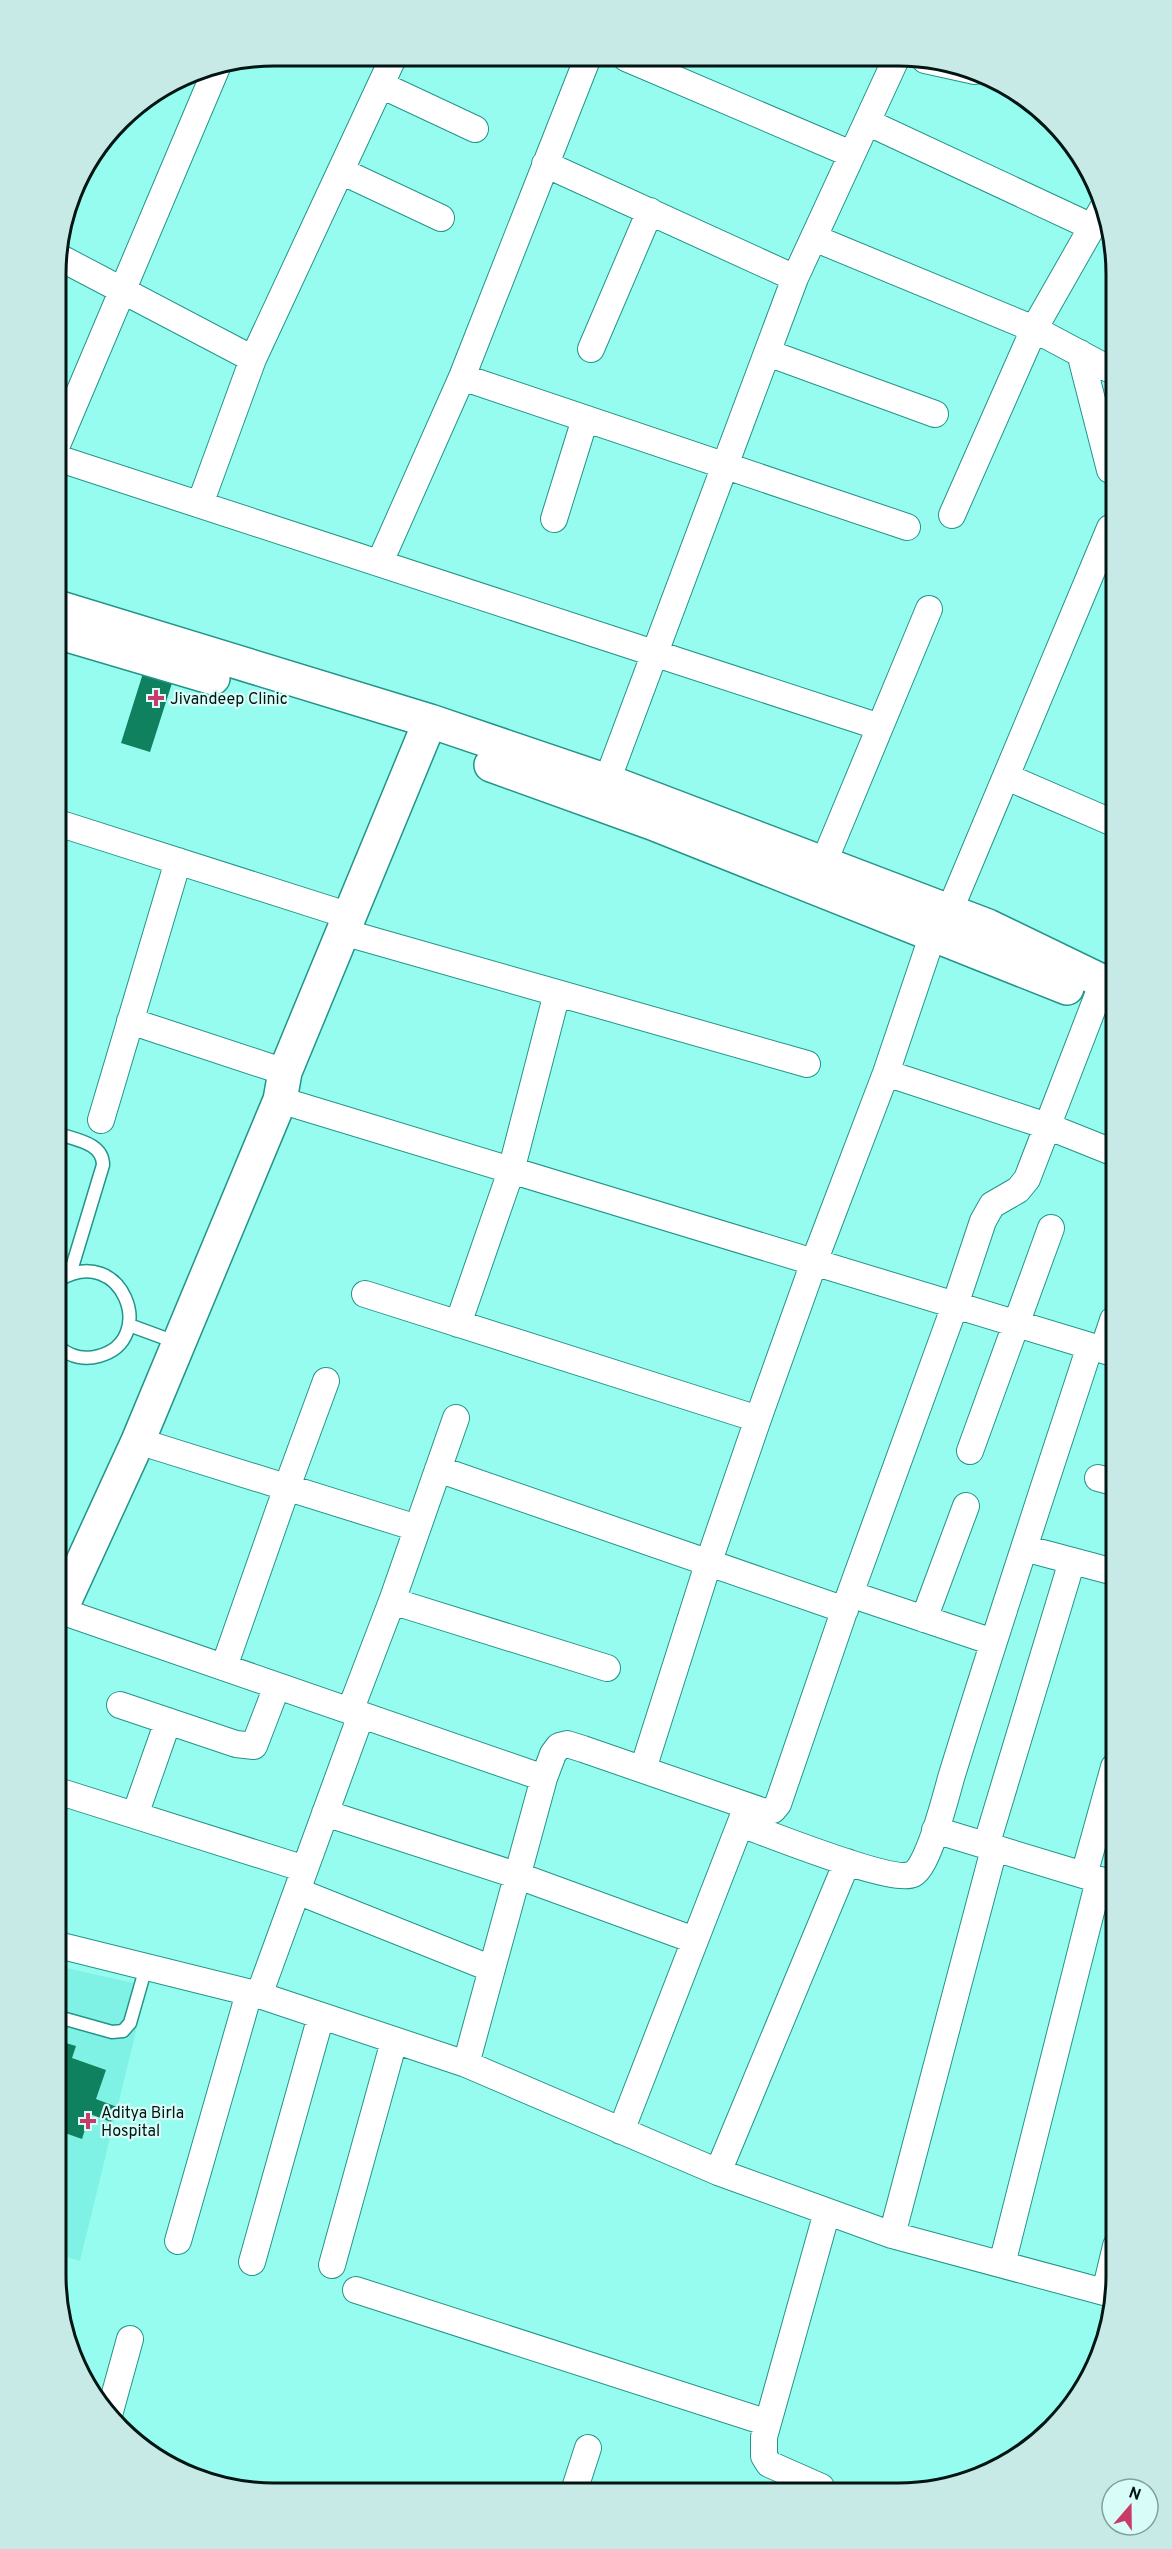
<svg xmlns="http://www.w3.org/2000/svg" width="1172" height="2549" font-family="Overpass,sans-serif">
<rect width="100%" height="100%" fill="#96fcf0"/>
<!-- built -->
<path fill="#80f2e5" d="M62,1967L147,1986L80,2261L63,2256Z"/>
<!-- building -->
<path fill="#0f815e" d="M144,670L173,680L150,752L121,743Z
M62,2042L76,2046L72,2058L106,2070L96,2099L117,2107L111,2122L90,2114L82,2139L62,2132Z"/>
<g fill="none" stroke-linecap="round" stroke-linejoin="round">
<!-- lane casing -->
<g stroke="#23948a" stroke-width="15">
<path id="lane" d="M59,1134C76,1140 103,1143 103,1165L70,1274
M59,1280C122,1242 159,1340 99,1356C85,1360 71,1357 60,1348
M129,1325L178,1343
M62,2018L112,2032L123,2031L130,2023L146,1967"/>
</g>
<!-- street casing -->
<g stroke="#23948a" stroke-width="28">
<path id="street" d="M626,58L851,154
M925,60L975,71
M381,85L475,129
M867,122L1092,227
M545,164L795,278
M341,171L441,218
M814,238L1034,329L1109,369
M57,256L253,359
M591,349L650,211
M768,353L935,414
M1080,353L1110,470
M462,377L907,527
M57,445L217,67
M57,458L880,727
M200,504L253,359L394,56
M952,515L1034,329L1104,206
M554,519L585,419
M380,562L462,377L588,57
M1007,777L1111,822
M601,797L795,278L896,59
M58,823L350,916
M816,881L929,609
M949,912L1110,528
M343,932L807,1064
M130,1021L285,1072
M886,1073L1047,1126L1112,1152
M280,1100L1113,1353
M101,1120L178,861
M365,1294L758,1419
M458,1324L511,1171L557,993
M1103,1350L1113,1320
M138,1441L417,1528
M970,1451L1051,1228
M438,1469L845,1610
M1098,1478L1113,1482
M1024,1548L1114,1572
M850,1594L993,1642
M392,1601L607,1668
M61,1611L544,1778
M924,1619L966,1506
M224,1667L287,1487L326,1381
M120,1705L236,1744L254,1746L277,1686
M350,1711L392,1601L456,1418
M643,1769L709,1561L758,1419L814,1262L886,1073L938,919
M61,1792L305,1869
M325,1813L516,1875L694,1940
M135,1815L168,1721
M741,1824C769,1834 892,1884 913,1874C928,1867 946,1796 951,1778C995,1634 1043,1490 1090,1346
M935,1830L1113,1884
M986,1846L1072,1561
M1084,1875L1114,1767
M297,1891L492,1969
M62,1946L259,1995L466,2064L718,2172L892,2235L1115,2295
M259,1995L361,1715
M466,2064L544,1778L553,1754L559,1746L567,1744L583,1749L765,1812L773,1810L778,1804L850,1594L955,1305L983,1221L992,1205L1018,1190L1027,1179L1103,982
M621,2131L746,1809
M718,2172L847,1862
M892,2235L994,1849
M178,2241L249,1993
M252,2262L321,2016
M1002,2264L1099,1880
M332,2265L394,2041
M356,2290L768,2423
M1105,2292L1116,2246
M109,2415L130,2339
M821,2487L769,2464L764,2456V2437L827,2212
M575,2488L588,2448"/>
</g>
<!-- secondary casing -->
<g stroke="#23948a" stroke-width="36">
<path id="secondary" d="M57,607L430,721L607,781L988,926L1112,986
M57,632L213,678
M491,765L652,823L1067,988
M61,1609L138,1441L280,1100L285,1072L430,721"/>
</g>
<!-- lane -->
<use href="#lane" stroke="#fff" stroke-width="12"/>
<!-- street -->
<use href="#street" stroke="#fff" stroke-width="26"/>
<!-- secondary -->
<use href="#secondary" stroke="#fff" stroke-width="33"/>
</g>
<!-- markers -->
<g fill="#c83b68" stroke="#d8fdf8" stroke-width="2">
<path d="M153 689h6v6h6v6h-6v6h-6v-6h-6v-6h6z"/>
<path d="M85 2112h6v6h6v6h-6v6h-6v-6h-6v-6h6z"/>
</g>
<g text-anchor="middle" stroke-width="4.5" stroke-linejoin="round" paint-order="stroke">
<!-- poi labels -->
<g font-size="16" fill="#011513" stroke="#d8fdf8" text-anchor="start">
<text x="170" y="704">Jivandeep Clinic</text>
<text x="101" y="2118">Aditya Birla<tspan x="101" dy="18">Hospital</tspan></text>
</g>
</g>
<!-- crop -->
<path d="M0 0H1172V2549H0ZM274 66H898A208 208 0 0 1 1106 274V2275A208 208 0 0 1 898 2483H274A208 208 0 0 1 66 2275V274A208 208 0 0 1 274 66Z" fill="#c7eae6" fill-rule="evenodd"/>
<path fill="none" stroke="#011513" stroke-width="3" d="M274 66H898A208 208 0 0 1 1106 274V2275A208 208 0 0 1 898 2483H274A208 208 0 0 1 66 2275V274A208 208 0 0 1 274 66Z"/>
<!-- north arrow -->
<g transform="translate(1130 2507) rotate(20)"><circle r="28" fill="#d8fdf8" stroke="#82a09c" stroke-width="1.5"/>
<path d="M0-4.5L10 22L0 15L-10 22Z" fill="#c83b68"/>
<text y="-9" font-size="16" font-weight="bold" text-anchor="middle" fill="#011513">N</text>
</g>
</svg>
